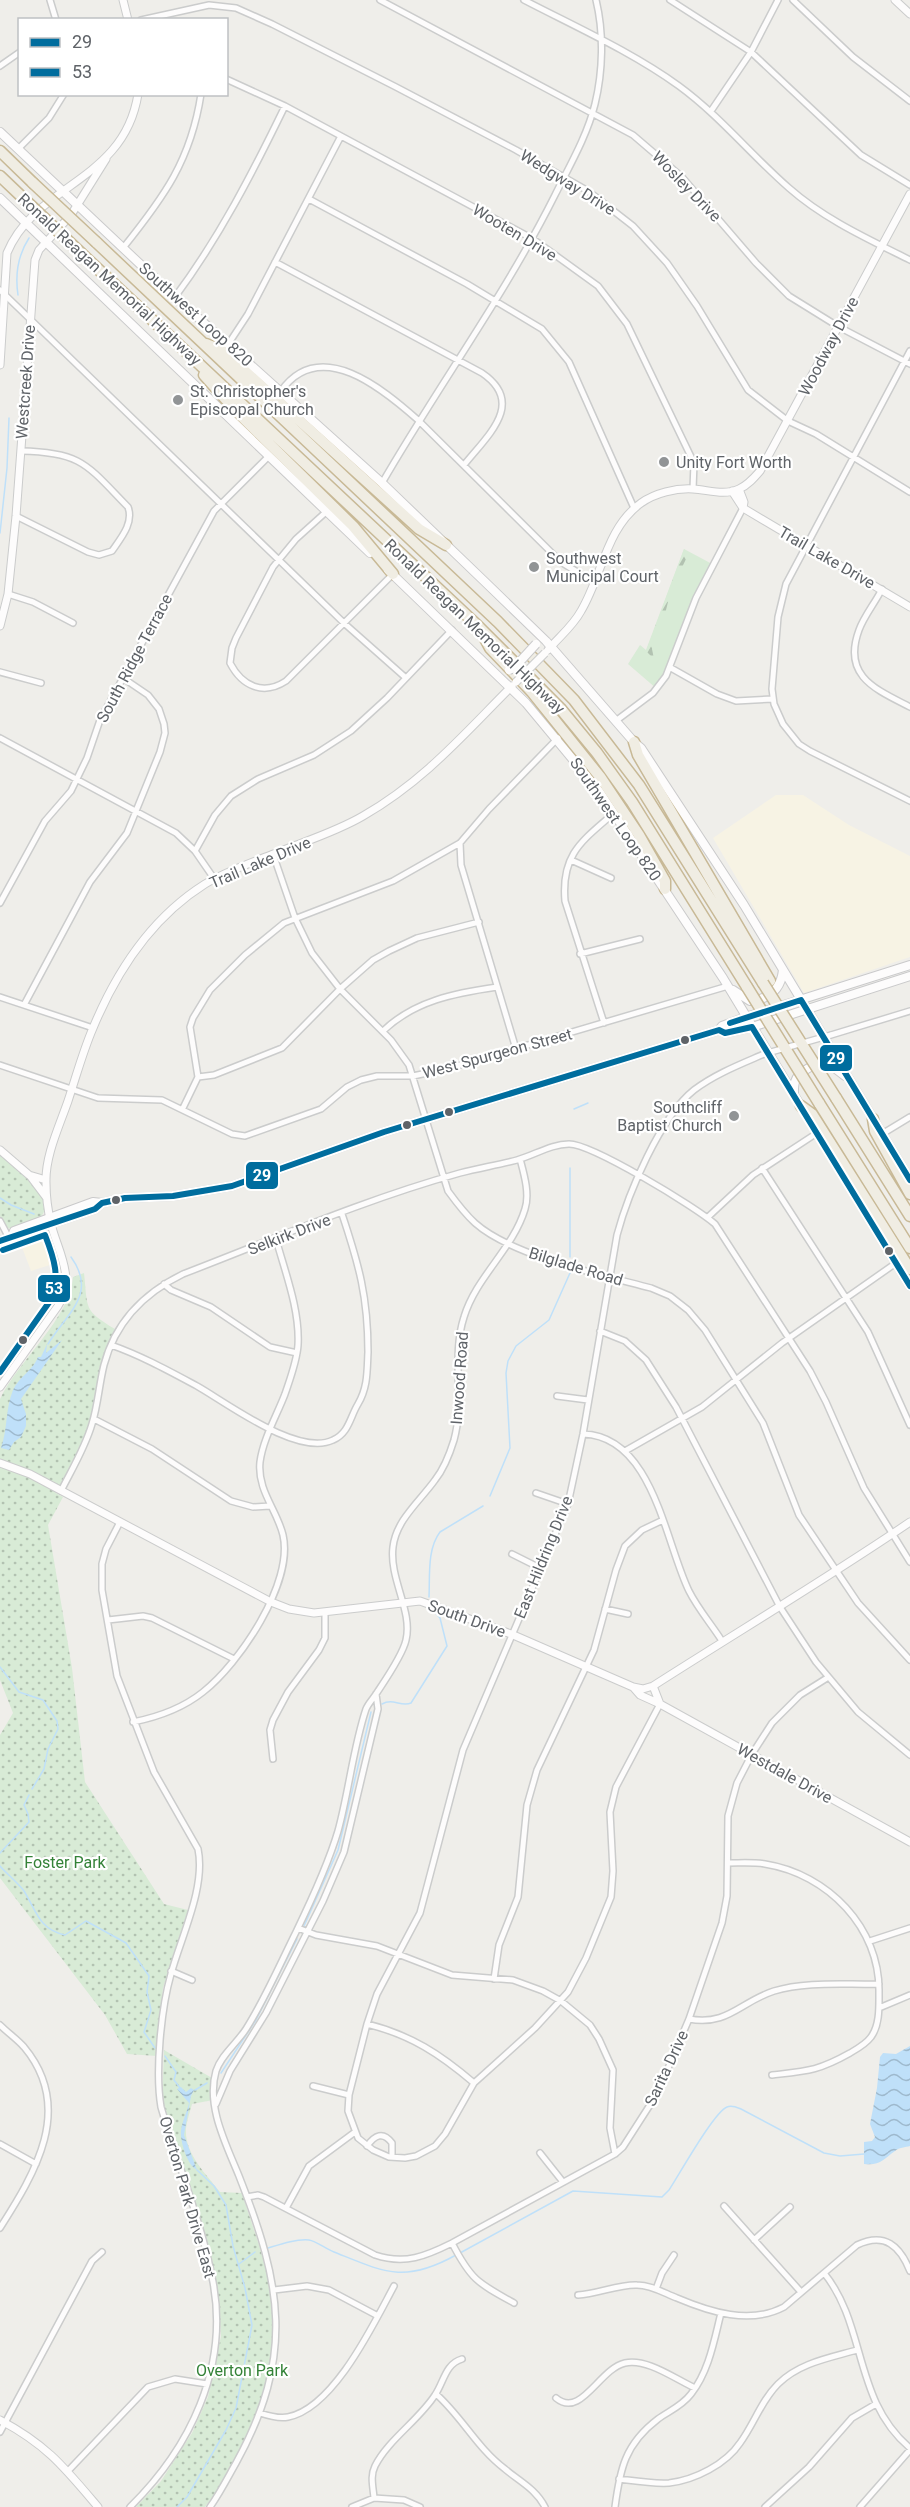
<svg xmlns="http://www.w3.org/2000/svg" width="910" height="2507" font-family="Roboto,sans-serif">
<defs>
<pattern id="forest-firs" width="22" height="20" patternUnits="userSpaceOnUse" patternTransform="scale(1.5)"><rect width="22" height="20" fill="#d8ebd6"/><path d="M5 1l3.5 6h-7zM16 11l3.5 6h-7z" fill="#b2c2b1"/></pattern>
<pattern id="park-dots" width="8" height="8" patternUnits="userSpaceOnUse" patternTransform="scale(1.5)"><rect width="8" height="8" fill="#d8ebd6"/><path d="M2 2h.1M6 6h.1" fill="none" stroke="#b2c2b1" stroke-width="1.8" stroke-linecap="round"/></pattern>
<pattern id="water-waves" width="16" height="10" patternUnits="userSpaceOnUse" patternTransform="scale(1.5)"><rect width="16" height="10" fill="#bfe0f9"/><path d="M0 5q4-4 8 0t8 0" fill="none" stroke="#9eb9cd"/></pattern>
</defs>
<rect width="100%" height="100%" fill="#efeeea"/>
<!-- commercial -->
<path fill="#f7f3e4" d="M776,795H803L849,825L910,856V957L804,993L713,838Z
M45,1233L56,1263L31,1271L20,1242Z"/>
<!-- grass -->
<path fill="#d8ebd6" d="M684,549L714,565C692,605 682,651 657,689L628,664L640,645L646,650Z"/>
<!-- forest -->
<path fill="url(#forest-firs)" d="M684,549L687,552L686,559L673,586V595L669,598L664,618L655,633L652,649L654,659L646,651Z"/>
<!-- park -->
<path fill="url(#park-dots)" d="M0,1153C11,1162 63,1202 38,1219C31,1224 20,1226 12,1229L8,1228L0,1216Z
M84,1273C88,1309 83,1310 115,1329C100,1359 100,1382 93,1413C87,1441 69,1468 56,1493L63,1497L48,1525L72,1668L85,1782L164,1904L188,1910L163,1988L157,2056L127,2054L105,2015L0,1878V1735L13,1713L0,1680V1399C18,1361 71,1317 73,1277Z
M164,2050L212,2078L213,2100L192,2104C190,2112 187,2120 186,2128C184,2153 206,2174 220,2192L242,2193C252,2226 266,2260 271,2294C281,2370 251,2447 205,2507H136L161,2481L192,2433L208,2397L221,2336L218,2296L212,2260L162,2100Z"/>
<!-- water -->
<path fill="url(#water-waves)" d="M62,1340L21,1399L26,1414V1426L21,1437L14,1442L9,1450L1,1448C8,1428 5,1410 13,1390C19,1377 34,1369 38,1357H41L47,1344L46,1353Z
M910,2046V2146C906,2147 898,2148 895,2151C884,2159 880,2166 864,2164V2142L872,2141L875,2137L870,2124L877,2088L880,2057L883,2053L896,2054Z
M181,2087L186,2092L191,2088L194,2090L191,2096L184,2135L197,2170C187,2165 180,2141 181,2131C182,2122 187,2112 189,2103L177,2089Z"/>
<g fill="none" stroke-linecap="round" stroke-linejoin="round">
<!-- stream -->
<path stroke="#bfe0f9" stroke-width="1.5" d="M18,295C15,275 18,255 29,238
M0,533L7,468L9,418
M574,1109L588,1103
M0,1198L11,1205L34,1214
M570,1257V1168
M48,1344C67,1313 98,1294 71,1257
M490,1496L510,1448L506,1373L508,1361L516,1346L549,1320L570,1273
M429,1597C430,1576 427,1549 440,1532L483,1506
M0,1667L19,1692L43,1700L57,1721L58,1729L48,1749L44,1769L32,1789
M382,1704C393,1698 401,1707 411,1703L447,1646L440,1618L432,1609
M0,1853L29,1822L28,1814L24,1805L29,1795
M0,1866C7,1874 17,1882 24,1891C36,1910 39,1930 65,1935L86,1921L126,1943L149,1976L147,1992L151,2010L144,2032L155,2048
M304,1926L338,1850L371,1712
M165,2056L176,2072L174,2080L180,2088
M221,2073L256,2020L297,1939
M195,2090L207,2083
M268,2248C281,2244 295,2239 309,2240C316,2241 326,2249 334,2252C384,2272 404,2284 456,2255
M460,2253L573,2191L662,2197L669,2190C679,2175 714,2112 727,2107C732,2105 736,2107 741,2109L824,2153L840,2156L864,2154
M239,2264L255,2252
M177,2507L187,2497L226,2430L236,2408L252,2325L245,2288L233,2246L226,2205L214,2186L197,2170"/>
<!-- minor casing -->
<g stroke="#cbcccc" stroke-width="8">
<path id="minor" d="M50,0L56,20
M380,0L633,135L682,177L756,263L789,296L839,327L910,364
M524,0C576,27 632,52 679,86C720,116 751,155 789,188C824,219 868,239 910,260
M670,0L751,52L861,155L910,185
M793,0L853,57L910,101
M141,20L209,5L236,8L272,24L396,87L516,150L588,191L633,226L667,263L697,306L748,390L788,421L816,434L910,492
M0,66L20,52
M226,79L285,106L533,239L598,286L627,324L694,463L693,489
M711,111L751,52L778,0
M18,149L49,118L64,94
M309,199L467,284L542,329L569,362L634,508
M123,248C164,197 191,160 201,94
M275,262L482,373C526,403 488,435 464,465
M0,290L345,624L406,678
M175,297C219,238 253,172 285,106
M229,343L248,314L341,136
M910,351L786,584L778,617L772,689L774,704L783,724L799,744L810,751L910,801
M281,391C320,336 383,389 418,420L561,562L595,583
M382,483C438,386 505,295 555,195C570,165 587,136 595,104C603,71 604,33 596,0
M326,512L296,539L273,567L236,638L232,648L230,663C242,686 263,696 286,681L393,574
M16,516L88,552L99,555L112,551C121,538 134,523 128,507C87,465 82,452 21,451
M882,589C875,603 864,616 859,630C842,676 875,689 910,707
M8,594L33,602L73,623
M671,668L717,694L736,701L773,699
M0,672L41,683
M617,720L653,693L666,676L696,598L743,508
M0,738L176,833L195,851L215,880
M460,843L461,865L516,1049
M195,851L215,815L231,796L258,779L314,755L351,731L387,698L452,630
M273,854L295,918L312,953L340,989L391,1040L409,1065L448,1191C456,1202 464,1213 475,1223C512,1256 602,1275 651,1288L670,1296L688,1310L705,1330L763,1423L799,1515L858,1603L910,1660
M571,860L611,878
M0,903L45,821L71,791L87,758L100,720L214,511L269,456
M580,954L640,939
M0,997L93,1028
M24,1005L90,882L127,833L160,752L165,733L164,724L159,709L148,695L123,678
M604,1023L565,901C561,854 582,841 614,813
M383,1031C414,1001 455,993 497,987
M831,1035L910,1011
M0,1065L98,1098L162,1100L232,1134L245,1136L321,1109L347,1087L361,1080L377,1076H413L450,1068L728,986
M198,1077L214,1075L282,1048L340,989L373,960L389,951L417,938L479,922
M183,1108L198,1077L190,1027L193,1018L210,990L245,955L284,923L393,881L460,843L489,809L558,738
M882,1134L910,1117
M762,1168L868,1332L910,1425
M708,1217L753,1175L817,1133
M0,1221L9,1238
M164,1284L171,1290L211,1307L270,1347L297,1353
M600,1331L625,1341L646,1360L676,1407L780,1607L816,1662L858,1712L910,1755
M111,1345C142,1356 169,1371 197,1386C227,1403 298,1457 333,1440C349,1433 350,1417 358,1404C368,1387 367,1371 368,1352C368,1297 359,1265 342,1214
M557,1396L588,1400
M94,1419L152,1449L231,1501L253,1507L270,1506
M583,1434C653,1436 665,1542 689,1591C698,1609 712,1625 722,1641
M625,1451L702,1407L782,1343L896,1263
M61,1491C72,1469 85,1448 92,1424C98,1405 99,1385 104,1365C115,1323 144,1293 183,1274C274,1239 366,1199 460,1173C479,1168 498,1165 517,1160C535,1155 551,1144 569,1144C592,1144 696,1207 715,1224L810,1371L826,1402L864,1488L910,1562
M536,1493L568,1504
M120,1522L106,1549L102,1564V1590L117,1676L154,1772L198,1849C206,1887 181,1937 171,1974C161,2009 155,2072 161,2107C178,2165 202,2223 213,2282C229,2368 190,2448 130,2507
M512,1554L540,1568
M605,1609L628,1614
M108,1620L143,1616L152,1618L234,1659
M660,1704L616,1787L610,1812L613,1871L611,1897L586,1958L568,1992L535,2028L474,2083L445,2134L435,2146L416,2156L405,2158L389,2157L373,2150L358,2138L348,2111L349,2095L367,2024L377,1994L420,1913L463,1750L568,1504L583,1434L617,1235C628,1194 660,1117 694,1090C715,1074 741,1064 764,1054
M133,1722C158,1717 183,1708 203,1692C239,1664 294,1583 283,1535C277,1510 257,1490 260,1462C263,1439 277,1415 285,1394C290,1379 297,1361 298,1345C300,1310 285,1272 276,1239
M273,1759L270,1730L273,1720L288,1692L319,1650L325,1638V1612
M729,1863C741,1863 753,1862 765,1864C828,1874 880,1928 879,1992C879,2006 880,2025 871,2037C866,2044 857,2049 850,2053C818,2071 807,2071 772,2075
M298,1928L316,1935L377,1946L452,1975L513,1980L543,1991L561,2001L590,2025L599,2039L613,2070L610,2128L615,2154
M870,1941L910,1928
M171,1971L192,1980
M494,1979L499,1945L518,1897L527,1805L537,1770L594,1650L616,1570L625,1546L642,1530L663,1520
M879,2008L910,1995
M689,2019C728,2026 740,2002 774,1991C806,1981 846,1985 879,1984
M367,2024C411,2035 440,2054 474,2083
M0,2025C8,2033 17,2039 24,2047C75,2108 35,2173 0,2228
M313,2086L349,2095
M216,2104L230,2071L266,2013L323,1901L344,1852L378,1709L376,1694
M0,2144L36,2164
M367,2146C375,2135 383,2131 392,2143V2157
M540,2153L563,2182
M247,2197L258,2195L264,2197L375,2255C405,2265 426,2256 452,2243L615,2154L623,2147L657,2094L689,2019L722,1923L727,1896L728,1816L737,1783L752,1754L772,1723L800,1695L827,1678
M724,2206L801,2292
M286,2208L309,2166L355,2132
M754,2240L790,2207
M452,2243C471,2280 478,2283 514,2303
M824,2273C867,2326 853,2400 910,2448
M656,2289L662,2273L674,2255
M274,2290L307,2286L329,2290L378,2316
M578,2295C597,2294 620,2284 637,2285C651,2285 664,2293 677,2298C710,2312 750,2325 784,2307L857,2245C885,2232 900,2246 910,2271
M436,2394C462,2417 477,2448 505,2469C519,2481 536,2489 545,2507
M556,2398C581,2419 599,2369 625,2363C647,2358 675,2379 695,2388
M260,2413C269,2416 279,2419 288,2417C334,2408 374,2323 394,2286
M0,2432L92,2261L102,2252
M68,2471L148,2387L175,2379L207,2384
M619,2479C635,2481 653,2484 669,2483C695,2480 726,2464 740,2443C754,2424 761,2401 778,2384C799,2363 829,2358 857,2350
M374,2498C373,2486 370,2476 375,2466C388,2440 419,2420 435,2395C444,2382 445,2364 462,2359
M210,2507C220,2493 228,2477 236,2463C295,2356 282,2285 239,2176C226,2144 206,2106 216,2071C221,2055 237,2043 246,2029C265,1999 280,1964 296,1932C312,1899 328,1865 338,1831C349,1791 353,1748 366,1709C369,1702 374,1698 378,1691C386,1679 403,1654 406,1640C413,1611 389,1579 393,1547C396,1520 420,1501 435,1480C443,1470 450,1453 454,1440C465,1400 451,1357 464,1317C476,1277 513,1249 525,1209C530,1194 524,1174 520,1159
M352,2507L374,2498L404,2500L420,2507
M615,2507C620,2469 625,2444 658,2419C669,2411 682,2406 691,2394C709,2371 714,2341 721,2313
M765,2507L809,2467L852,2418L876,2404
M860,2507L910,2450"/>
</g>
<!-- tertiary casing -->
<g stroke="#cbcccc" stroke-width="9">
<path id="tertiary" d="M123,0L128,20
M895,0L910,14
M0,365L7,253C36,183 124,182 138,94
M739,489L744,502L743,508
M732,491L743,508L910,607
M0,626L8,594L16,516L35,260L39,250L71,215L106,159
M548,650C559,637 573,626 581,611C602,576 606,528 641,503C655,493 676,488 693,489C709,490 724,496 739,489C748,485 754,478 760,471L910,194
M0,1150L29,1175L46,1180
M31,1177L46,1197
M0,1387L58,1306C76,1277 58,1252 51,1224C48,1211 46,1197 46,1183C45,1156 59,1127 68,1101C76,1077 83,1051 93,1028C117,970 151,918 205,884C225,872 250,863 271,855C302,842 334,833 363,816C425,780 462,736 512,686
M0,1463L30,1474L271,1602L289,1609L314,1613L420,1601L511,1634L633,1687L643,1689L653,1686C739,1631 826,1579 910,1522
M653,1686L660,1704L910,1842
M633,1687L640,1695L660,1704
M0,2420C47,2445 64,2467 98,2507"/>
</g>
<!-- secondary casing -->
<g stroke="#cacacb" stroke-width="10">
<path id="secondary" d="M0,132L175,297L382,483L483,580L546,641L634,742L641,748L744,905L910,1180
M0,198L370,553
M388,570L526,703L599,791L723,978L910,1286
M733,990L750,1001C769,999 781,990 783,970
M719,1030L725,1033L752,1027L910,976
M794,1093C793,1075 801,1072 816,1064L832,1066L845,1076
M12,1236L14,1231L93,1202L102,1203L125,1198L173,1196L232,1186L384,1132L719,1030L722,1026L746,1017L910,965
M0,1241L95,1209L102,1203"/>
</g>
<!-- motorway casing -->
<g stroke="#c8b996" stroke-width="13">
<path id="motorway" d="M0,151L33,183
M0,176L22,197
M96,242L498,622L574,700L639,785L763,983
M82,254L478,626L560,708L597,753L632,802L747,987
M206,344L221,350L247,373L419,529L446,545
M204,375L238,413L353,526L393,574
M483,635L490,648L532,692L601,778L639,835L665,881V889
M634,742L638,755L770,981
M836,1098L910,1216
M819,1103L910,1248
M801,1106L812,1114L910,1269
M873,1119L875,1131L910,1194"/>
</g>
<!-- minor -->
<use href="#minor" stroke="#fdfcfc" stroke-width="5"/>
<!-- tertiary -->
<use href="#tertiary" stroke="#fdfcfc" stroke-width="7"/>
<!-- secondary -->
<use href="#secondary" stroke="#fdfcfc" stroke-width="8"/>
<!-- motorway -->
<use href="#motorway" stroke="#f0ede3" stroke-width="10"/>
<!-- minor-bridge casing -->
<g stroke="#cbcccc" stroke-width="8" stroke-linecap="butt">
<path id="minor-bridge" d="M764,1054L831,1035"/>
</g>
<!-- tertiary-bridge casing -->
<g stroke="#cbcccc" stroke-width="9" stroke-linecap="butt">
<path id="tertiary-bridge" d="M516,682L545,653"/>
</g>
<!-- secondary-bridge casing -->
<g stroke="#cacacb" stroke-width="10" stroke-linecap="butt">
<path id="secondary-bridge" d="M509,670L514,668L536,644"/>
</g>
<!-- motorway-bridge casing -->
<g stroke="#c8b996" stroke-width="13" stroke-linecap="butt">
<path id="motorway-bridge" d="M33,183L96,242
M22,197L82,254
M763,983L836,1098
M747,987L819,1103"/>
</g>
<!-- minor-bridge -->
<use href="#minor-bridge" stroke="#fdfcfc" stroke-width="5"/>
<!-- tertiary-bridge -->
<use href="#tertiary-bridge" stroke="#fdfcfc" stroke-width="7"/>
<!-- secondary-bridge -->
<use href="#secondary-bridge" stroke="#fdfcfc" stroke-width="8"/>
<!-- motorway-bridge -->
<use href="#motorway-bridge" stroke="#f0ede3" stroke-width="10"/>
<!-- bus-1 casing -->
<g stroke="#fff" stroke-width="10">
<path id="bus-1" d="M730,1023L801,1000L910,1180
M0,1241L95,1209L102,1203L125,1198L173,1196L232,1186L384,1132L719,1030L725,1033L752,1027L910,1286"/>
</g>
<!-- bus-2 casing -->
<g stroke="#fff" stroke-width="10">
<path id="bus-2" d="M0,1372L50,1301C61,1278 54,1258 45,1235L3,1250"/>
</g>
<!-- bus-1 -->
<use href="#bus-1" stroke="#006d9e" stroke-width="6"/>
<!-- bus-2 -->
<use href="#bus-2" stroke="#006d9e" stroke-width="6"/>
</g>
<!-- markers -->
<g fill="#919496" stroke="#fff" stroke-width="2">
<circle cx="178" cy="400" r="6"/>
<circle cx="664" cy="462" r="6"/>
<circle cx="534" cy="567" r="6"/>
<circle cx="734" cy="1116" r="6"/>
</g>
<g fill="#5f6368" stroke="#fff" stroke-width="2">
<circle cx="685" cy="1040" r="5"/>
<circle cx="449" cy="1112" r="5"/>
<circle cx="407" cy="1125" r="5"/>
<circle cx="116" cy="1200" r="5"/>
<circle cx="889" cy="1251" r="5"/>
<circle cx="23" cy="1340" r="5"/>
</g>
<g text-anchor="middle" stroke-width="4.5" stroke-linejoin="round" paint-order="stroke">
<!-- street labels -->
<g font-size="16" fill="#5f6368" stroke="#fff">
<text transform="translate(568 182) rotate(32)" y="6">Wedgway Drive</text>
<text transform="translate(687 186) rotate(46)" y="6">Wosley Drive</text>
<text transform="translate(515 232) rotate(31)" y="6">Wooten Drive</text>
<text transform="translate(110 279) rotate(43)" y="6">Ronald Reagan Memorial Highway</text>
<text transform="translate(196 314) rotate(42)" y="6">Southwest Loop 820</text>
<text transform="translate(828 346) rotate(-62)" y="6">Woodway Drive</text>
<text transform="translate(25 382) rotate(-86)" y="6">Westcreek Drive</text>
<text transform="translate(827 557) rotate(30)" y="6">Trail Lake Drive</text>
<text transform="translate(475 626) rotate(44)" y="6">Ronald Reagan Memorial Highway</text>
<text transform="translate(134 658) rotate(-62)" y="6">South Ridge Terrace</text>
<text transform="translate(616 819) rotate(55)" y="6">Southwest Loop 820</text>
<text transform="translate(260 862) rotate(-23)" y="6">Trail Lake Drive</text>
<text transform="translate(497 1053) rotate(-15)" y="6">West Spurgeon Street</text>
<text transform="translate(289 1234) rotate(-21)" y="6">Selkirk Drive</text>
<text transform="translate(576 1266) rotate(17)" y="6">Bilglade Road</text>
<text transform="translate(459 1378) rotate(-86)" y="6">Inwood Road</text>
<text transform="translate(543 1557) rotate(-68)" y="6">East Hildring Drive</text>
<text transform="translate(467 1618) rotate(20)" y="6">South Drive</text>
<text transform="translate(785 1773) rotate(29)" y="6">Westdale Drive</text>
<text transform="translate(666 2068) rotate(-65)" y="6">Sarita Drive</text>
<text transform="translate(188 2197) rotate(74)" y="6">Overton Park Drive East</text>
</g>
<!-- poi labels -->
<g font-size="16" fill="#5f6368" stroke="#fff" text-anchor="start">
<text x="190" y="397">St. Christopher's<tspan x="190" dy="18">Episcopal Church</tspan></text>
<text x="676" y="468">Unity Fort Worth</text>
<text x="546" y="564">Southwest<tspan x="546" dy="18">Municipal Court</tspan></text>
<text x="722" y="1113" text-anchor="end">Southcliff<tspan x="722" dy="18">Baptist Church</tspan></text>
</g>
<!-- park labels -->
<g font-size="16" fill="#348238" stroke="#fff">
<text x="65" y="1868">Foster Park</text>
<text x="242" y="2376">Overton Park</text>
</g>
</g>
<g stroke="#fff" stroke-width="2">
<rect x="819" y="1044" width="34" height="28" rx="6" fill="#006d9e"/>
<rect x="245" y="1161" width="34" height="29" rx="6" fill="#006d9e"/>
<rect x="37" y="1274" width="34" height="29" rx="6" fill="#006d9e"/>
</g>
<g font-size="16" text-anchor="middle" font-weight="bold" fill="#fff">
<text x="836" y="1064">29</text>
<text x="262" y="1181">29</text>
<text x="54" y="1294">53</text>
</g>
<!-- legend -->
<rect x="18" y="18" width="210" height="78" fill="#ffffff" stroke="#bfc1c3" stroke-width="1.5"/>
<rect x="30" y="38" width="30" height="9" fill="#006d9e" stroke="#bfc1c3" stroke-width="1.5"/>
<text x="72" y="48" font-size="18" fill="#5f6368">29</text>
<rect x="30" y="68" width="30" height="9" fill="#006d9e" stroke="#bfc1c3" stroke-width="1.5"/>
<text x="72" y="78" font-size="18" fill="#5f6368">53</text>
</svg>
